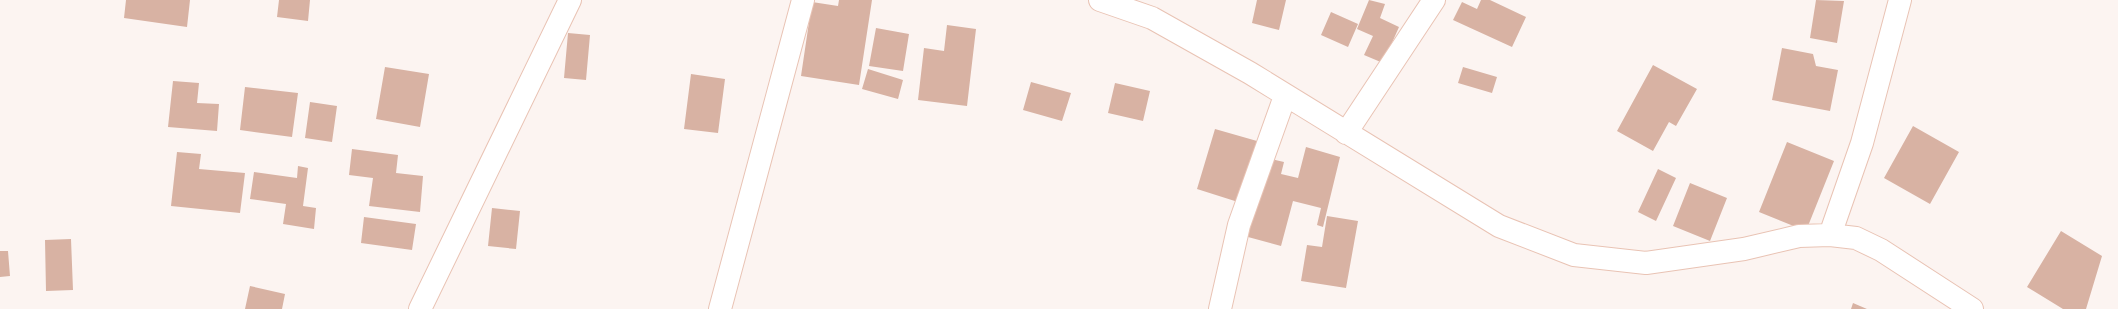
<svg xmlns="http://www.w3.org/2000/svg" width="2118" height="309" font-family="'PT Sans Narrow',sans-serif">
<rect width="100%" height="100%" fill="#fcf4f1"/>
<!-- building -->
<path fill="#d8b2a3" d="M126,0H190L187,27L124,18Z
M279,0H310L308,21L277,17Z
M839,0H872L859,85L801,76L812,2L838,6Z
M1257,0H1286L1279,30L1252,23Z
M1369,0L1385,4L1380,18L1399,27L1383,63L1364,55L1373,36L1357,29Z
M1481,0H1490L1526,17L1512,47L1453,20L1462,2L1477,9Z
M1816,0L1844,1L1837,43L1810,38Z
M1331,12L1358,24L1348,47L1321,35Z
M947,25L976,29L967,106L918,100L924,48L944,51Z
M876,28L909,34L903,71L869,66Z
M568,33L590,35L586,80L564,78Z
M1782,48L1813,54L1816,66L1838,70L1830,111L1772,100Z
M1653,65L1697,89L1676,126L1669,122L1653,151L1617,131Z
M385,67L429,74L420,127L376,119Z
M1463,67L1497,77L1492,93L1458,83Z
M868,69L903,80L898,99L862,89Z
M691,74L725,79L718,133L684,129Z
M173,81L199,83L197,103L219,104L217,131L168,127Z
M1031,82L1071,93L1062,121L1023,110Z
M1115,83L1150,91L1143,121L1108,113Z
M245,87L298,93L292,137L240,130Z
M310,102L337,106L332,142L305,138Z
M1913,126L1959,152L1930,204L1884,178Z
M1215,129L1257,141L1238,202L1197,189Z
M1787,142L1834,161L1806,231L1759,212Z
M1306,147L1340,157L1323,227L1317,225L1321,208L1293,201L1281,246L1248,237L1267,158L1284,162L1281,174L1298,178Z
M352,149L398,155L396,173L423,176L420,212L369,206L373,178L349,175Z
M177,152L201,154L199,169L245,173L240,213L171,206Z
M298,166L308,168L303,206L316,208L314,229L283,224L286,204L250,199L254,172L297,178Z
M1658,169L1676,178L1656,221L1638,212Z
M1690,183L1727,198L1710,241L1673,226Z
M492,208L520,211L516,249L488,246Z
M1327,216L1358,221L1346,288L1301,281L1307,245L1322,247Z
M364,217L416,224L412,250L361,243Z
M2061,231L2102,256L2086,309H2063L2027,287Z
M71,239L73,290L46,291L45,240Z
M0,251H8L10,276L0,277Z
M250,286L285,294L282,309H245Z
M1853,303L1867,309H1851Z"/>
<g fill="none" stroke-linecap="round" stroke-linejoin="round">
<!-- minor casing -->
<g stroke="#e9c3b4" stroke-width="24">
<path id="minor" d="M1100,0L1152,18L1250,73L1499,226L1574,255L1646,263L1744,249L1799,236L1830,235L1856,238L1881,250L1972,309
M1346,133L1434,0
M1830,235L1862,143L1900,0
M420,309L570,0
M720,309L803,0
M1220,309L1239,225L1285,96"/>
</g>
<!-- minor -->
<use href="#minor" stroke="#fff" stroke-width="22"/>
</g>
</svg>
